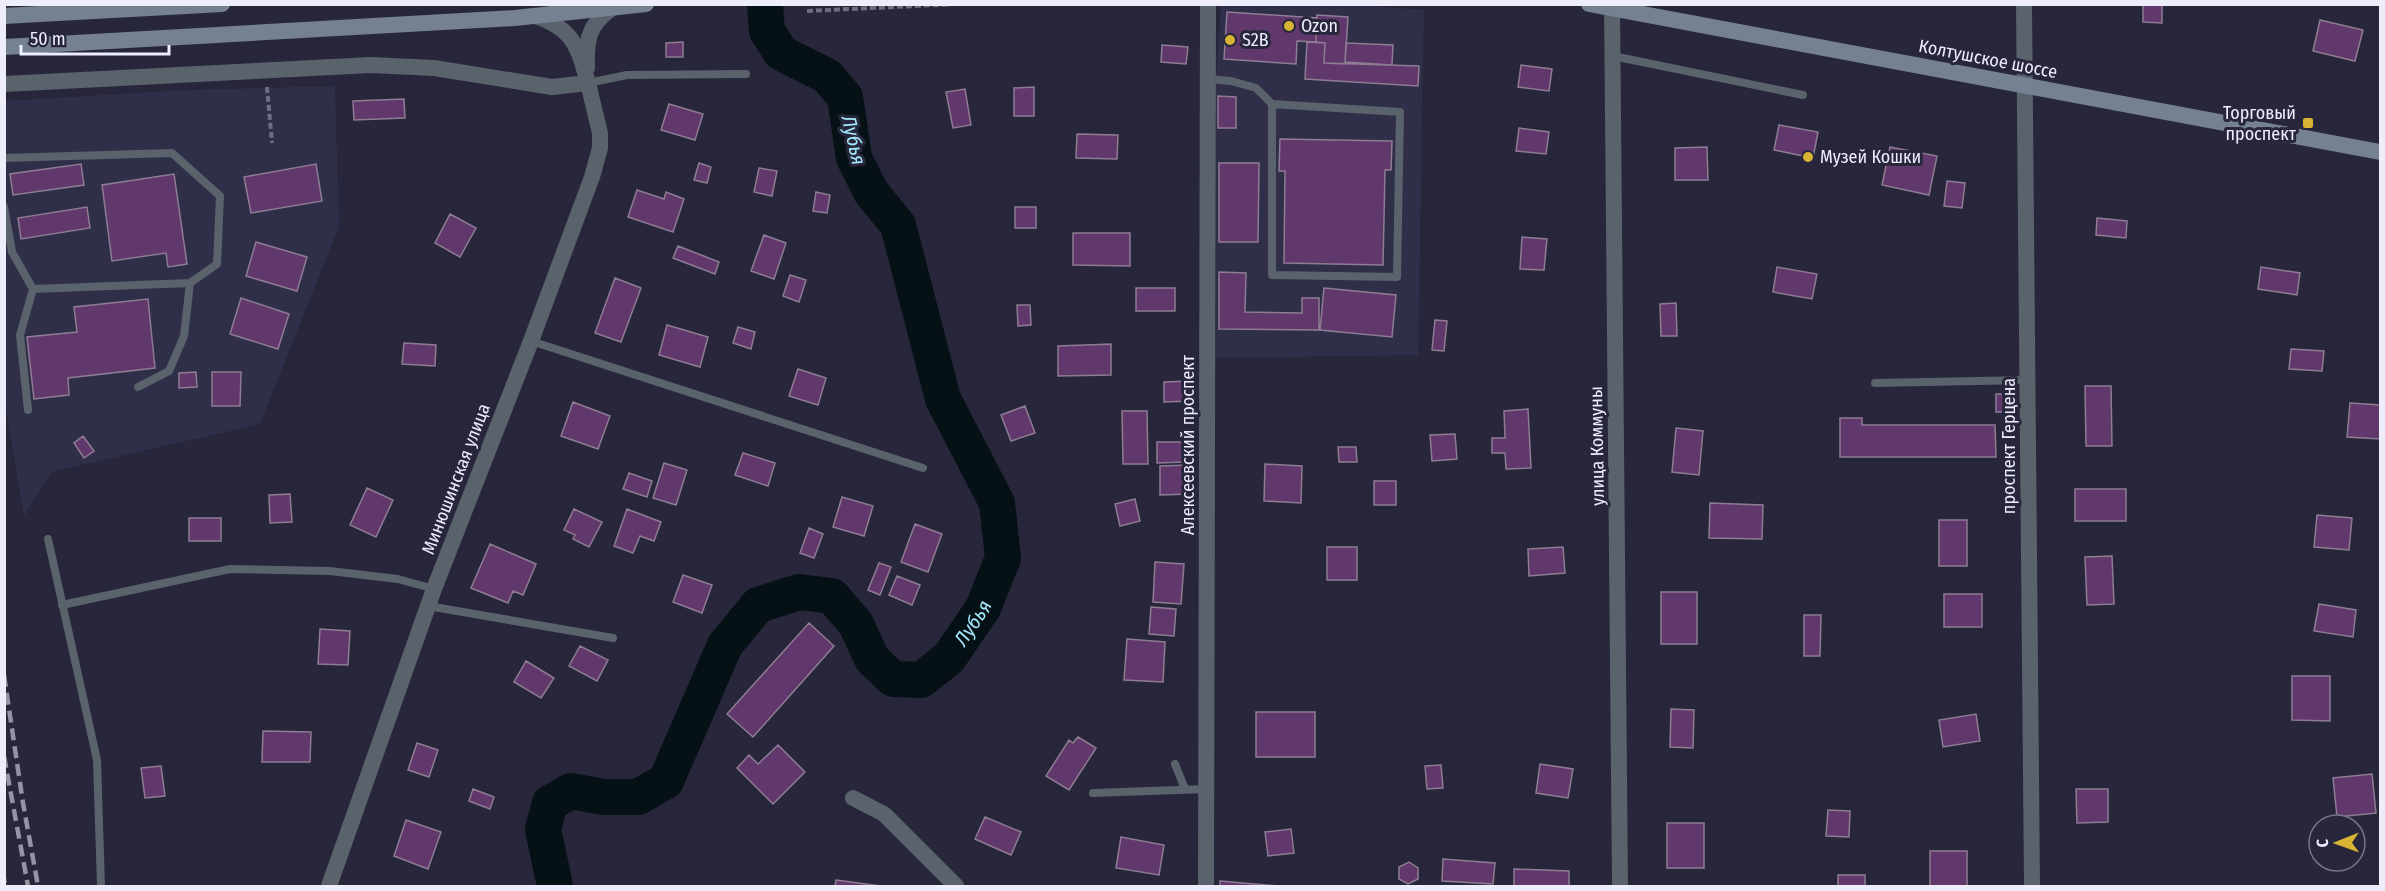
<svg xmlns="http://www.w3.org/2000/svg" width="2385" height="891" font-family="'Fira Sans Condensed',sans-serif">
<rect width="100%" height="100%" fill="#27263b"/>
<!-- built -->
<path fill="#302f4a" d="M1340,4L1424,10L1418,355L1216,358L1215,95L1221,5Z
M335,86L339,226L260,424L51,472L24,516L5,404L4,101L187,90Z"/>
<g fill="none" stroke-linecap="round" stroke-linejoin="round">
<!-- river -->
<path stroke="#061115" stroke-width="36" id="s1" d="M555,886L543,829L550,803L571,791L603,797H638L666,781L725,645L758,605L799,592L832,596L856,624L872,659L893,679L921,680L949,658L983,608L1003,558L997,503L943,399L898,225L871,192L854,158L845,97L827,76L781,53L767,31L765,4"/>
</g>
<!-- building -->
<path fill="#61386b" stroke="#8e7c92" stroke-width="1.5" d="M2143,4H2162V23L2143,22Z
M1227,12L1317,18L1316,42L1297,41L1296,64L1224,59Z
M1317,15L1348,17L1345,64L1324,63L1325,43L1316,42Z
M2320,20L2363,30L2355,61L2313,51Z
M683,42V57H666V43Z
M1307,42L1325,43L1324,63L1419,66L1418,86L1305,79Z
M1346,43L1393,45L1392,65L1345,62Z
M1162,45L1188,47L1186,64L1161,62Z
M1521,65L1552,69L1549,91L1518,87Z
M1034,87V116H1014V88Z
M965,89L971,125L953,128L946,92Z
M1218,96L1236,97V128H1218Z
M404,99L405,118L354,120L353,101Z
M669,104L703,114L695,140L661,130Z
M1779,125L1818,132L1813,158L1774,150Z
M1519,128L1549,132L1546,154L1516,151Z
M1077,134L1118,135L1117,159L1076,158Z
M1280,139L1392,141L1391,170H1385L1383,265L1284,263L1285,171H1279Z
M1707,147L1708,180H1675V148Z
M1890,147L1937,156L1929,195L1882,185Z
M699,163L711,167L707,183L694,180Z
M1219,163H1259L1258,242H1219Z
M81,164L84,185L13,195L10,174Z
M316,164L322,201L251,213L244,177Z
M759,168L777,171L772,196L754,192Z
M174,174L187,264L168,267L166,253L112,261L102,185Z
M1947,181L1965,183L1962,208L1944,206Z
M637,190L664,199L666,192L684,199L673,232L628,217Z
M816,192L830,195L827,213L813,211Z
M87,207L90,228L21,239L18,218Z
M1015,207H1036V228H1015Z
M450,214L476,228L460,257L435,243Z
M2097,218L2127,221L2126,238L2096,235Z
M1073,233H1130V266L1073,265Z
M764,235L786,243L774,279L751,271Z
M1522,237L1547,239L1544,270L1520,269Z
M256,242L307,257L297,291L246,276Z
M678,246L719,262L715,274L673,258Z
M1777,267L1817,274L1812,299L1773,292Z
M2261,267L2300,273L2297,295L2258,289Z
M1219,272L1246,273L1245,312L1302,313V298H1319V330L1219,329Z
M790,275L806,280L799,302L783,296Z
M615,278L641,288L621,342L595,333Z
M1136,288H1175V311H1136Z
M1324,288L1396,295L1392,337L1320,330Z
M241,298L289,314L278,349L230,334Z
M148,299L155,368L68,378L69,395L34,399L27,337L77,332L74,307Z
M1676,303L1677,336H1661L1660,304Z
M1017,305H1030L1031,325L1018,326Z
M1435,320L1447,321L1444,351L1432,350Z
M667,325L708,337L700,367L659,355Z
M738,327L755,332L751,349L733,343Z
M404,343L436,345L435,366L402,364Z
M1111,344V375L1058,376V346Z
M2291,349L2324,351L2322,371L2289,369Z
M798,369L826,378L818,405L789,396Z
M196,372L197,387L179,388V373Z
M212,372H241L240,406H212Z
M1191,381V401L1164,402V382Z
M2085,386H2111L2112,446H2086Z
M1996,394H2013L2014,412H1996Z
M573,402L610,416L598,449L561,436Z
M2350,403L2380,405V439L2347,437Z
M1025,406L1035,433L1011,441L1001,415Z
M1528,409L1531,468L1506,469L1505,453H1492V438H1505L1504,411Z
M1122,411H1147L1148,464H1123Z
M1840,418H1862V425H1995L1996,457H1840Z
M1676,428L1703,431L1699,475L1672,472Z
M1455,434L1457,459L1432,461L1430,435Z
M83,436L94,451L84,458L74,443Z
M1157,442H1186V462L1157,463Z
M1338,447H1356L1357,462H1339Z
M743,453L775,463L768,486L735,475Z
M664,463L687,470L676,505L653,498Z
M1265,464L1302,466L1301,503L1264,501Z
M1190,465V494L1160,495V466Z
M629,473L652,481L647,497L623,489Z
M1374,481H1396V505H1374Z
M367,488L393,500L376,537L350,525Z
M2075,489H2126V521H2075Z
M290,494L292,522L270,523L269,495Z
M842,497L873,506L864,536L833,527Z
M1135,499L1140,521L1120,526L1115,504Z
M1710,503L1763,505L1762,539L1709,538Z
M574,509L602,522L589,547L573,539L575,535L564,530Z
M627,509L661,522L654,541L640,536L633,553L614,546Z
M2317,515L2352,518L2349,550L2314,547Z
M189,518H221V541H189Z
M1939,520H1967V566H1939Z
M915,524L942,534L928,572L901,562Z
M809,528L823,534L814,558L800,553Z
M490,544L536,564L523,595L513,591L508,603L471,588Z
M1327,547H1357V580H1327Z
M1563,547L1565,573L1529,576L1528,549Z
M2112,556L2114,604L2087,605L2085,557Z
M1155,562L1184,564L1181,604L1153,602Z
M879,563L891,567L880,595L868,590Z
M683,575L712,585L702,613L673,602Z
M897,576L920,585L912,605L889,595Z
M1661,592H1697V644H1661Z
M1944,594H1982V627H1944Z
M2319,604L2356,610L2353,637L2314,631Z
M1151,607L1176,609L1174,636L1149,634Z
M1804,615H1821L1820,656H1804Z
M809,623L834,646L753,737L727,714Z
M320,629L350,631L348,665L318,664Z
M1127,639L1165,642L1163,682L1124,680Z
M580,646L608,660L597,681L569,666Z
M526,661L554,678L541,698L514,682Z
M2292,676H2330V721L2292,720Z
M1671,709L1694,710L1693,748L1670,747Z
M1256,712H1315V757H1256Z
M1976,714L1980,741L1943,747L1939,720Z
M263,731L311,732L310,762H262Z
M1078,737L1096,748L1069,790L1046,776L1069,740L1073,743Z
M417,743L438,750L429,777L408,770Z
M778,745L805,772L773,804L737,768L749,755L758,764Z
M1540,764L1573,769L1568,798L1536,793Z
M1441,765L1443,788L1427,789L1425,766Z
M161,766L165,796L145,798L141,768Z
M2372,774L2376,813L2337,817L2333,778Z
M473,789L494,797L490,809L469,801Z
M2076,789H2108V822L2077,823Z
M1828,810L1850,811L1849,837L1826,836Z
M985,817L1021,832L1011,855L975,839Z
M406,820L441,832L428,869L394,856Z
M1667,823H1704V868H1667Z
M1291,829L1294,853L1268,856L1265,832Z
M1121,837L1164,845L1159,875L1116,868Z
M1930,851H1967V886H1930Z
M1443,859L1495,863L1493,884L1442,881Z
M1409,862L1418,868V879L1408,884L1399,879V867Z
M1514,869L1569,871V886H1514Z
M1838,875H1865V886H1838Z
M836,880L881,886H835Z
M1220,881L1278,886H1220Z"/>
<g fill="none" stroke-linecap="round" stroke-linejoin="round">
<!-- path -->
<path stroke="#6e6e80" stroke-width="4" stroke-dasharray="6 3" stroke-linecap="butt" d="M807,11L958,4
M267,87L272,143
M4,877L6,886"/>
<!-- service -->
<path stroke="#5a626b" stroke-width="8" d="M1613,56L1803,95
M1207,79L1231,81L1256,88L1272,104L1400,112L1397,277L1272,275V104
M588,83L627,75L746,74
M4,158L172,153L220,196L217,264L190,283L33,289L12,252L4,207
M531,341L923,468
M1875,383L2028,380
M138,387L169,371L184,336L190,283
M28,410L20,335L33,289
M48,539L97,760L101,886
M62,605L230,569L330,571L398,579L434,589
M428,606L613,638
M1175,764L1185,789
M1093,793L1206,789"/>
<!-- minor -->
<path stroke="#5a626b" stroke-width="16" d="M1612,4L1620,886
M2024,4L2032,886
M853,798L884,814L956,886
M329,886L434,589L531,341L592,177L600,148V133L588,83
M1206,886L1208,4"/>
<!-- tertiary -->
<path stroke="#5a626b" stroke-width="16" d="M535,16C574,29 578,47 588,83
M587,68C586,41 588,25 611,9
M4,84L371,65L434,68L552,87L588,83"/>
<!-- secondary -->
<path stroke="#758190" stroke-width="16" d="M1589,4L2380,152
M4,16L222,4
M4,47L515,18L646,4"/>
<!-- rail -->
<path stroke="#9393a4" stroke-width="4.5" stroke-dasharray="12 6" stroke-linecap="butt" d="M4,675L23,803L38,886
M4,756L28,886"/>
</g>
<!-- markers -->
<g fill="#d8b434" stroke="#27263b" stroke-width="2">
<circle cx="1289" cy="26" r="6"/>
<circle cx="1230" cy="40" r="6"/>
<rect x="2302" y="117" width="12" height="12" rx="3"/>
<circle cx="1808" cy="157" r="6"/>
</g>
<g text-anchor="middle" stroke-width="6" stroke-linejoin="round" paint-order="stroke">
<!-- poi labels -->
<g font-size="18" fill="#ededfb" stroke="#27263b" text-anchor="start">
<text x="1301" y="32">Ozon</text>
<text x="1242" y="46">S2B</text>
<text x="2296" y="119" text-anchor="end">Торговый<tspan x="2296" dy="21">проспект</tspan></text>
<text x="1820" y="163">Музей Кошки</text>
</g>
<!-- street labels -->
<g font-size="18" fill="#ededfb" stroke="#27263b">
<text transform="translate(1988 59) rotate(11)" y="6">Колтушское шоссе</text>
<text transform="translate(1188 445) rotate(-90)" y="6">Алексеевский проспект</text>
<text transform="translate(1597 446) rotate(-91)" y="6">улица Коммуны</text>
<text transform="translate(2009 446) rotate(-90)" y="6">проспект Герцена</text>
<text transform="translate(456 479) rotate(-69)" y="6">Минюшинская улица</text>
</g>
<!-- water labels -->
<g font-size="20" font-style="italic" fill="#a2e8fd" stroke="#27263b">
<text transform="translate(854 140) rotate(77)" y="7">Лубья</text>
<text dy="7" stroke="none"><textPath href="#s1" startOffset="696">Лубья</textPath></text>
</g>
</g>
<!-- border -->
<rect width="2385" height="891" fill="none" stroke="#ededfb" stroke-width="12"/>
<!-- north arrow -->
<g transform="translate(2337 843) rotate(269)"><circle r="28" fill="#27263b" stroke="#767688" stroke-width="1.5"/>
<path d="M0-4.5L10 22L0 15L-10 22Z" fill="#d8b434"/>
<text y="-9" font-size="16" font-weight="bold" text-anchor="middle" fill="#ededfb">С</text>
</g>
<!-- scale -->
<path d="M21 45v9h148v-9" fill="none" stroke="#ededfb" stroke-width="3"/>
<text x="30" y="45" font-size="18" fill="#ededfb" stroke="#27263b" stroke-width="4.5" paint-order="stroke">50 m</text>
</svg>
